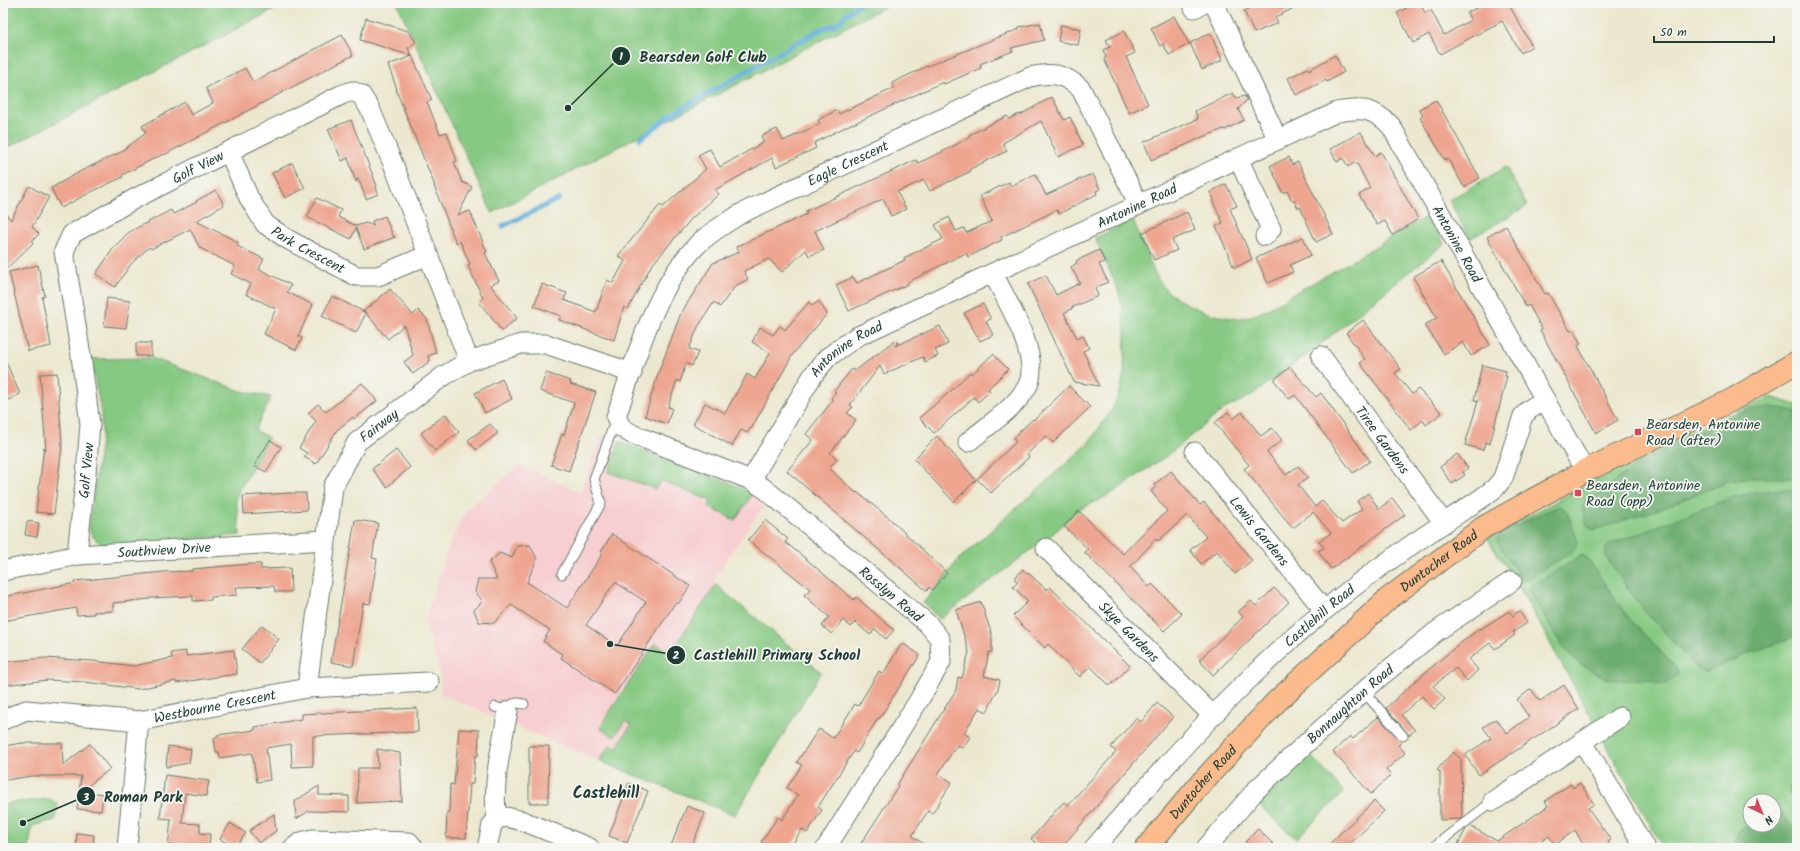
<svg xmlns="http://www.w3.org/2000/svg" width="1800" height="851" font-family="Kalam,sans-serif">
<rect width="100%" height="100%" fill="#f6f6f2"/>
<filter id="ink" filterUnits="userSpaceOnUse"><feTurbulence type="fractalNoise" baseFrequency=".025" numOctaves="2"/><feDisplacementMap in="SourceGraphic" scale="8" xChannelSelector="R" yChannelSelector="G"/><feConvolveMatrix kernelMatrix="1 2 1 2 8 2 1 2 1" color-interpolation-filters="sRGB"/></filter>
<filter id="wash" filterUnits="userSpaceOnUse"><feTurbulence type="fractalNoise" baseFrequency=".012" numOctaves="4" result="noise"/><feDisplacementMap in="SourceGraphic" scale="16" xChannelSelector="R" yChannelSelector="G"/><feGaussianBlur stdDeviation="0.9" result="paint"/><feColorMatrix in="noise" values="0 0 0 0 0 0 0 0 0 0 0 0 0 0 0 0 0 1.4 0 .05"/><feComposite in="paint" operator="in"/></filter>
<g filter="url(#wash)">
<rect width="100%" height="100%" fill="#ece8d0"/>
<!-- built -->
<path fill="#f7cfd2" d="M601,435L740,487L765,504L716,575V585L821,672L735,815L599,761L440,694L441,679L425,619L450,544L465,512L520,465L580,492Z"/>
<!-- green -->
<path fill="#86c982" stroke="#52835b" fill-rule="evenodd" d="M3,3H287L3,150Z
M397,3H892L492,213Z
M1506,167L1527,206L1470,239L1449,200Z
M1429,215L1444,244L1317,347L1252,395L1223,410L1172,452L1111,494L1078,510L1055,532L940,619L923,603L960,558L1087,445L1111,411L1120,391L1124,373L1125,336L1123,312L1118,290L1095,238L1133,220C1141,238 1150,266 1160,282C1173,303 1222,323 1247,317C1263,314 1278,302 1293,294C1339,269 1384,241 1429,215Z
M152,358L241,391L271,397L255,430L269,438L236,496L240,535L110,546C99,544 92,539 89,528L102,433L101,411L91,359Z
M1771,397L1797,405V848H1663L1518,585L1487,538L1677,437ZM1750,801H1774V825H1750Z
M620,442L740,487L752,495L735,520L709,507L711,501L662,481L655,489L608,472Z
M716,585L821,672L735,815L599,761L610,745L616,748L631,725L625,721L614,737L601,729L603,722L655,643L670,653Z
M1310,755L1344,792L1296,839L1259,805Z
M49,799L58,804L55,820L32,826L29,848H3V806L9,803Z"/>
<!-- forest -->
<path fill="#6cad70" stroke="#467552" d="M1768,407L1782,408L1797,413V478H1744L1725,483L1654,511L1593,530L1587,526L1582,509L1585,503L1642,461L1673,444L1750,409Z
M1797,489V636L1747,654L1706,672L1696,667L1637,602L1606,557V548L1611,544L1733,497L1771,490Z
M1560,506L1567,511L1578,542L1574,551L1525,580L1521,579L1498,543L1497,539L1500,534L1538,515Z
M1582,555L1588,559L1627,616L1677,669L1678,674L1667,684H1661L1648,680H1613L1606,678L1580,664L1565,651L1528,588Z
M1797,774V809C1787,794 1787,789 1797,774Z
M1774,810L1781,812L1797,833V848H1739L1734,841C1742,821 1756,825 1774,825Z"/>
<g fill="none" stroke-linecap="round" stroke-linejoin="round">
<!-- stream -->
<path stroke="#62b0dc" stroke-width="5" d="M640,139L671,115L821,29L835,25L843,19L845,15L861,3
M503,226L559,199"/>
</g>
<g id="blocks">
<!-- building -->
<path fill="#eea690" fill-rule="evenodd" d="M1263,3H1305L1275,17L1278,23L1254,33L1244,11Z
M1416,3H1420L1425,13L1431,10L1444,35L1471,20L1467,13L1486,3H1508L1532,46L1521,53L1502,21L1440,54L1429,34L1413,43L1397,13Z
M1174,16L1189,44L1169,55L1163,44L1160,46L1151,28Z
M366,18L408,31L416,42L408,48L412,56L360,40Z
M1040,23L1044,40L1011,48L1013,51L980,64L981,68L944,84L943,82L853,124V123L814,143L816,148L776,167L772,158L715,190L719,194L692,218L651,266L628,309L624,307L614,340L559,320L561,316L534,306L542,284L567,293L564,300L596,312L607,280L613,283L625,261L618,256L660,205L663,207L706,169L698,155L710,149L720,167L764,142L761,136L777,129L783,141L820,124L818,120L837,110L839,114L894,88L892,83L925,67L1019,29V27Z
M1061,25L1081,29L1078,45L1058,41Z
M1124,31L1135,53L1126,57L1148,104L1129,113L1104,59L1106,57L1103,50L1110,47L1106,40Z
M1210,33L1222,60L1202,70L1190,43Z
M342,35L353,55L164,155L163,154L122,175L123,177L93,191L61,208L51,188L83,170L119,153L146,133L142,126L185,102L191,115L213,103L206,88L245,68L253,82Z
M1335,55L1344,72L1327,82L1326,80L1296,95L1288,78L1308,68L1309,70Z
M412,56L432,100L427,102L440,134L447,132L457,161L454,162L462,182L472,187L458,215L470,211L487,252L485,253L499,281L490,285L517,318L502,331L479,302L483,298L468,266L470,264L460,241L456,243L434,186H435L396,90L397,89L388,65Z
M1233,93L1236,98L1245,96L1247,100L1238,109L1244,120L1225,130L1224,129L1200,138L1169,153L1151,160L1144,142L1198,119L1195,111Z
M1052,97L1064,120L1070,117L1083,145L1058,157L1041,121L1003,143L1007,151L970,169L971,171L930,191L924,180L897,192L906,209L891,216L883,199L815,231L824,250L809,256L806,250L782,272L769,259L744,271L748,279L735,286L720,307L714,302L698,327L689,349L698,352L692,366L686,363L680,382L677,380L668,407L672,408L667,424L645,416L658,374L681,313L713,263L739,252L736,247L807,214L806,211L916,160L918,163L942,152L970,137L969,135L1007,116L1009,119L1019,114L1020,115Z
M1436,100L1480,178L1464,187L1448,159L1445,160L1420,118L1423,116L1419,109Z
M351,120L377,186L376,187L378,194L366,199L358,178L356,182L348,158L342,161L328,129Z
M1361,132L1375,156L1381,152L1418,219L1393,235L1385,221L1377,225L1359,195L1370,188L1356,162L1348,167L1343,158L1337,162L1330,149Z
M1289,157L1292,165L1298,162L1333,234L1316,242L1300,207L1298,208L1294,200L1292,201L1287,191L1283,193L1270,166Z
M292,163L305,188L285,198L272,173Z
M1035,174L1046,195L1089,175V176L1093,174L1100,189L1096,191L1097,194L1074,206L1059,214L1057,210L1001,237L1002,240L968,257L966,253L908,282V284L849,311L836,285L853,277L857,283L905,260L904,258L943,239L935,225L949,217L956,231L964,228L966,233L992,221L980,196L1009,182L1011,186Z
M1226,184L1237,206L1230,209L1252,259L1234,268L1216,226L1223,223L1212,200L1214,199L1210,192Z
M29,186L49,197L32,227L39,234L32,241L33,243L3,272V211L11,220Z
M216,190L224,205L196,221L238,242L237,246L264,259L259,269L291,285L287,292L313,305L298,336L302,338L296,350L264,334L276,309L246,294L251,284L231,274L235,266L200,248L190,229L151,249L149,247L131,264L115,287L96,274L115,246L129,232L171,210L173,214L197,202L196,201Z
M317,198L341,210L338,217L356,226L366,223L374,226L372,221L385,216L393,236L395,237L364,249L356,228L351,239L307,217Z
M1187,212L1195,230L1172,240L1177,250L1154,260L1142,233Z
M1506,226L1545,294L1548,293L1570,331L1573,330L1581,344L1578,346L1618,420L1596,433L1540,330L1542,329L1529,305L1526,307L1487,237Z
M1303,237L1311,255L1290,265L1293,272L1268,283L1256,258Z
M1099,250L1105,262L1099,264L1108,282L1095,288L1098,296L1071,308L1072,309L1064,313L1077,338L1083,335L1089,348L1083,351L1099,386L1074,382L1028,284L1046,275L1056,295L1080,283L1071,267L1077,263L1076,261Z
M1441,261L1490,345L1471,356L1463,342L1444,354L1425,325L1437,318L1413,277Z
M38,265L45,296L42,297L51,346L28,351L9,272Z
M390,289L413,315L418,310L427,319L436,353L428,356L430,361L413,374L404,362L413,355L404,325L388,339L364,311Z
M332,296L366,313L356,333L322,316Z
M107,298L130,301L126,328L104,326Z
M819,301L827,314L793,354L751,429L750,428L747,433L741,430L732,446L693,424L705,403L725,413L747,374L755,379L770,353L752,342L760,327L773,335L780,326L785,330L809,302L812,306Z
M983,304L991,319L986,321L993,335L980,341L964,313Z
M1363,320L1401,369L1395,373L1412,394L1418,389L1442,413L1426,425L1423,420L1411,430L1360,363L1365,359L1346,333Z
M940,326L948,344L935,350L938,356L925,362L923,357L884,374L880,366L850,405L853,407L847,413L856,420L830,453L837,459L829,468L856,493L857,492L889,518L947,573L932,590L929,587L927,591L787,471L813,440L806,434L833,400L831,398L836,392L834,391L852,369L855,371L895,340L898,343L895,346Z
M136,343H151V356H136Z
M993,354L1008,369L988,389L990,391L978,402L974,397L934,433L919,418L953,389L970,372L972,374Z
M3,355L20,394L8,400L3,390Z
M1482,365L1506,371L1505,376H1507L1490,444L1485,442L1483,450L1465,445L1478,401L1474,400Z
M1290,367L1316,397L1321,393L1370,461L1353,473L1295,395L1289,399L1274,380Z
M57,373L62,445L54,514L36,512L44,447L46,451L40,374Z
M546,373L571,381L570,384L596,392L569,471L551,465L562,434L564,435L574,403L540,391Z
M502,379L512,399L485,413L475,393Z
M362,383L377,401L354,419L353,417L337,430L316,464L304,457L307,453L299,448L316,421L308,413L318,404L326,412Z
M1069,386L1090,407L1053,443L1046,436L1027,454L1029,457L991,493L977,479L1016,442L1013,439L1022,429L1033,419L1034,420Z
M1228,412L1233,419L1242,412L1261,436L1272,428L1282,440L1267,452L1286,475L1298,466L1308,478L1298,485L1315,507L1322,501L1342,523L1362,509L1357,501L1368,493L1379,509L1392,498L1405,515L1331,569L1318,551L1324,548L1319,541L1331,533L1313,512L1293,528L1244,469L1249,465L1215,423Z
M446,414L459,432L435,451L421,433Z
M490,424L498,433L476,450L468,440Z
M937,436L976,480L954,502L914,459Z
M270,440L281,447L266,472L254,466Z
M396,450L410,467L387,487L372,469Z
M1457,454L1468,468L1463,472L1465,475L1452,484L1440,467Z
M1171,471L1200,505L1204,502L1252,560L1235,574L1217,551L1201,564L1190,550L1206,537L1187,515L1158,541L1156,539L1130,567L1149,587L1152,584L1182,614L1164,631L1084,552L1088,549L1064,526L1079,511L1123,554L1137,539L1167,511L1151,491L1156,487L1154,485Z
M290,493H306L307,510L244,514L243,496Z
M355,520L378,523L372,558L377,559L370,604L363,603L353,666L331,662Z
M765,520L788,539L785,542L806,559L854,600L856,597L894,630L886,639L875,629L870,635L855,622L851,627L843,620L832,634L822,626L829,617L804,595L810,589L748,540Z
M27,521L39,523L37,537L25,535Z
M612,534L690,586L678,604L676,602L615,694L561,658L563,655L543,641L550,630L511,605L494,623L479,622L474,610L483,601L475,592L478,579H497L489,562L500,553L512,558L517,546L530,545L537,559L527,582L567,608L603,553L601,552ZM615,582L646,602L617,646L586,625Z
M249,564H261V569L290,568L291,592H275L274,586L236,587L237,595L211,597V600L193,601V596L150,598V599L113,603V611L94,612V614L77,615L76,608L3,621V597L75,583V581L163,572L192,571V569Z
M1023,569L1027,574L1028,573L1047,590L1050,587L1130,666L1110,686L1090,666L1080,677L1048,644L1045,648L1013,616L1028,601L1013,587L1018,582L1014,579Z
M1274,588L1289,602L1213,675L1199,660L1243,617L1238,612L1251,601L1256,606Z
M981,602L992,635V652H989L984,676L1000,680L998,689L987,712L979,708L964,733L970,737L963,748L957,745L938,774L952,782L932,814L928,811L912,836L930,848H858L898,786L897,785L956,690L958,677L962,678L969,652L956,610Z
M1509,611L1513,616L1519,611L1527,623L1513,632L1515,635L1495,649L1490,643L1469,659L1478,670L1467,681L1456,668L1433,686L1445,699L1434,709L1422,696L1401,715L1415,730L1409,735L1386,708L1415,681L1457,646L1480,628L1481,629Z
M262,625L279,639L260,663L242,649Z
M902,643L920,655L879,719L878,718L857,753L854,751L818,807L822,810L807,833L802,829L790,848H771L761,842L778,817L782,820L798,795L787,788L802,765L797,762L814,736L819,729L833,738L855,704L858,706L879,671L883,674Z
M234,650L237,674L176,683V681L138,689L85,682L48,680L12,684L3,687V662L45,658L93,661L134,666L172,658L171,653L186,651V656Z
M1564,685L1579,709L1479,775L1465,755L1491,738L1483,727L1496,719L1507,733L1529,717L1517,700L1531,689L1540,701Z
M1157,703L1173,717L1061,848H1042L1031,839L1058,808L1064,802L1068,805L1116,752L1111,747L1136,718L1141,722Z
M417,708L418,732L313,736V766L292,767L291,744L266,748L270,780L257,782L252,753L220,758L219,752H216L214,738H217V735L255,730V727L302,719V714Z
M1378,717L1402,742L1398,745L1405,753L1386,770L1391,775L1371,794L1333,752L1350,736L1353,739Z
M459,729L479,730L478,756H475L473,784H470L466,838H446L447,812H449L450,784L454,785Z
M22,743H62L63,765L90,744L110,769L81,791L103,794L101,811L77,809L81,776H32L6,780L3,765L4,746Z
M168,746L191,749L189,763L166,767Z
M529,746H549L548,803H529Z
M377,749L400,753L402,801L357,803L358,768H378Z
M1453,752L1461,759L1462,818L1460,819L1440,820V772L1437,770Z
M165,775L209,781L206,796L185,793L182,823L200,824V833L210,834L209,848H168L171,819L160,818Z
M629,783L648,791L627,843L609,836Z
M1580,783L1594,804L1588,808L1611,840L1608,842L1612,848H1585L1575,830L1555,845L1549,836L1531,848H1456L1466,829L1470,826L1497,841L1548,806L1545,801L1571,784L1573,788Z
M319,786V795L349,796V812L309,811L296,819L295,801Z
M1374,801L1384,811L1346,848H1325Z
M687,806L705,813L691,848H670Z
M274,814L276,831L259,843L249,831Z
M230,823L246,833L235,848L220,839Z
M1258,829L1277,848H1251L1245,842Z
M77,833L94,835L93,848H76Z"/>
</g>
</g>
<g filter="url(#ink)">
<use href="#blocks" fill-opacity="0" stroke="#67796b" stroke-width="1"/>
<g fill="none" stroke-linecap="round" stroke-linejoin="round">
<!-- lane casing -->
<g stroke="#67796b" stroke-width="11">
<path id="lane" d="M562,574L601,503L594,479L616,419
M1364,692L1403,736
M495,707L508,711L513,704L518,703L524,704
M1432,848L1493,801"/>
</g>
<!-- street casing -->
<g stroke="#67796b" stroke-width="21">
<g id="street">
<path d="M1214,3L1278,140"/>
<path d="M1194,8L1205,3"/>
<path id="s1" d="M229,152L249,198L265,224L287,239L356,276H378L428,255"/>
<path d="M1238,158L1271,229L1265,236"/>
<path id="s2" d="M1321,356L1444,523"/>
<path d="M968,442C987,426 1015,408 1027,387C1043,359 1006,300 993,273"/>
<path id="s3" d="M1195,452L1324,610"/>
<path id="s4" d="M751,480L813,375L828,357L856,337L1337,112C1362,108 1372,107 1391,126L1585,471"/>
<path id="s5" d="M1046,548L1212,715"/>
<path id="s6" d="M78,555V544L86,474L90,424L81,356L64,251L72,234L136,198L341,95L352,91L361,95L370,109L394,166L469,361"/>
<path id="s7" d="M3,571L78,555L326,540"/>
<path id="s8" d="M307,688L333,487L357,442L442,377L469,361L521,344H546L632,373"/>
<path id="s9" d="M3,720L26,710L139,721L307,688L429,682"/>
<path d="M1583,742L1645,848"/>
<path d="M1493,801L1620,717"/>
<path d="M497,819C491,788 502,743 508,711"/>
<path d="M127,848L139,721"/>
<path d="M293,848L301,842L313,839L409,842L414,848"/>
<path d="M487,848L492,825L497,819L506,817L523,821L590,848"/>
<path id="s10" d="M826,848L919,700L941,662L940,639L928,624L765,489L751,480L632,434L622,428L616,417C636,359 653,291 697,245C710,232 726,223 742,213L1030,77C1051,72 1064,73 1081,89L1139,205"/>
<path id="s11" d="M1094,848C1166,764 1239,682 1324,611C1361,579 1403,550 1444,523C1461,511 1480,501 1496,487L1503,478L1523,416L1530,409L1545,400"/>
<path id="s12" d="M1206,848L1256,790L1315,735L1382,675L1437,631L1512,581"/>
</g>
</g>
<!-- primary casing -->
<g stroke="#67796b" stroke-width="24">
<g id="primary">
<path id="s13" d="M1146,848L1202,782L1277,701L1388,599L1484,527L1585,471L1730,401L1797,362"/>
</g>
</g>
<!-- lane -->
<use href="#lane" stroke="#fff" stroke-width="9"/>
<!-- street -->
<use href="#street" stroke="#fff" stroke-width="19"/>
<!-- primary -->
<use href="#primary" stroke="#fbbb8c" stroke-width="22"/>
</g>
</g>
<!-- markers -->
<g fill="#d1495b" stroke="#f6f6f2" stroke-width="1.5">
<rect x="1634" y="428" width="8" height="8" rx="2"/>
<rect x="1574" y="489" width="8" height="8" rx="2"/>
</g>
<g text-anchor="middle" stroke-width="3.5" stroke-linejoin="round" paint-order="stroke">
<!-- street labels -->
<g font-size="14" fill="#1f3d34" stroke="#f6f6f2">
<text dy="5" stroke="none"><textPath href="#s10" startOffset="1005">Eagle Crescent</textPath></text>
<text dy="5" stroke="none"><textPath href="#s6" startOffset="468">Golf View</textPath></text>
<text dy="5" stroke="none"><textPath href="#s4" startOffset="490">Antonine Road</textPath></text>
<text dy="5" stroke="none"><textPath href="#s4" startOffset="905">Antonine Road</textPath></text>
<text dy="5" stroke="none"><textPath href="#s1" startOffset="131">Park Crescent</textPath></text>
<text dy="5" stroke="none"><textPath href="#s4" startOffset="165">Antonine Road</textPath></text>
<text dy="5" stroke="none"><textPath href="#s8" startOffset="281">Fairway</textPath></text>
<text dy="5" stroke="none"><textPath href="#s2" startOffset="104">Tiree Gardens</textPath></text>
<text dy="5" stroke="none"><textPath href="#s6" startOffset="85">Golf View</textPath></text>
<text dy="5" stroke="none"><textPath href="#s3" startOffset="102">Lewis Gardens</textPath></text>
<text dy="5" stroke="none"><textPath href="#s7" startOffset="163">Southview Drive</textPath></text>
<text dy="5" stroke="none"><textPath href="#s13" startOffset="411">Duntocher Road</textPath></text>
<text transform="translate(891 594) rotate(40)" y="5">Rosslyn Road</text>
<text dy="5" stroke="none"><textPath href="#s11" startOffset="324">Castlehill Road</textPath></text>
<text dy="5" stroke="none"><textPath href="#s5" startOffset="118">Skye Gardens</textPath></text>
<text dy="5" stroke="none"><textPath href="#s12" startOffset="204">Bonnaughton Road</textPath></text>
<text dy="5" stroke="none"><textPath href="#s9" startOffset="216">Westbourne Crescent</textPath></text>
<text dy="5" stroke="none"><textPath href="#s13" startOffset="87">Duntocher Road</textPath></text>
</g>
<!-- poi labels -->
<g font-size="14" fill="#1f3d34" stroke="#f6f6f2" text-anchor="start">
<text x="1646" y="429">Bearsden, Antonine<tspan x="1646" dy="16">Road (after)</tspan></text>
<text x="1586" y="490">Bearsden, Antonine<tspan x="1586" dy="16">Road (opp)</tspan></text>
</g>
<!-- quarter labels -->
<g font-size="16" font-weight="bold" fill="#1f3d34" stroke="#f6f6f2">
<text x="606" y="798">Castlehill</text>
</g>
</g>
<!-- callouts -->
<path fill="none" stroke="#1f3d34" stroke-width="1.5" d="M568 108L621 56M610 644L676 655M23 823L86 796"/>
<g fill="#1f3d34" stroke="#f6f6f2" stroke-width="1.5">
<circle cx="568" cy="108" r="4"/>
<circle cx="610" cy="644" r="4"/>
<circle cx="23" cy="823" r="4"/>
<circle cx="621" cy="56" r="10"/>
<circle cx="676" cy="655" r="10"/>
<circle cx="86" cy="796" r="10"/>
</g>
<g font-size="12" text-anchor="middle" font-weight="bold" fill="#fff">
<text x="621" y="60">1</text>
<text x="676" y="659">2</text>
<text x="86" y="801">3</text>
</g>
<g font-size="15" text-anchor="middle" font-weight="bold" fill="#1f3d34" stroke="#f6f6f2" stroke-width="3.5" stroke-linejoin="round" paint-order="stroke">
<text x="703" y="62">Bearsden Golf Club</text>
<text x="777" y="660">Castlehill Primary School</text>
<text x="143" y="802">Roman Park</text>
</g>
<!-- margin -->
<rect width="1800" height="851" fill="none" stroke="#f6f6f2" stroke-width="16"/>
<!-- north arrow -->
<g transform="translate(1762 813) rotate(137)"><circle r="19" fill="#f6f6f2" stroke="#a0aca6"/>
<path d="M0-3L7 15L0 10L-7 15Z" fill="#d1495b"/>
<text y="-6" font-size="11" font-weight="bold" text-anchor="middle" fill="#1f3d34">N</text>
</g>
<!-- scale -->
<path d="M1654 36v6h120v-6" fill="none" stroke="#1f3d34" stroke-width="2"/>
<text x="1660" y="36" font-size="12" fill="#1f3d34" stroke="#f6f6f2" stroke-width="3" paint-order="stroke">50 m</text>
</svg>
